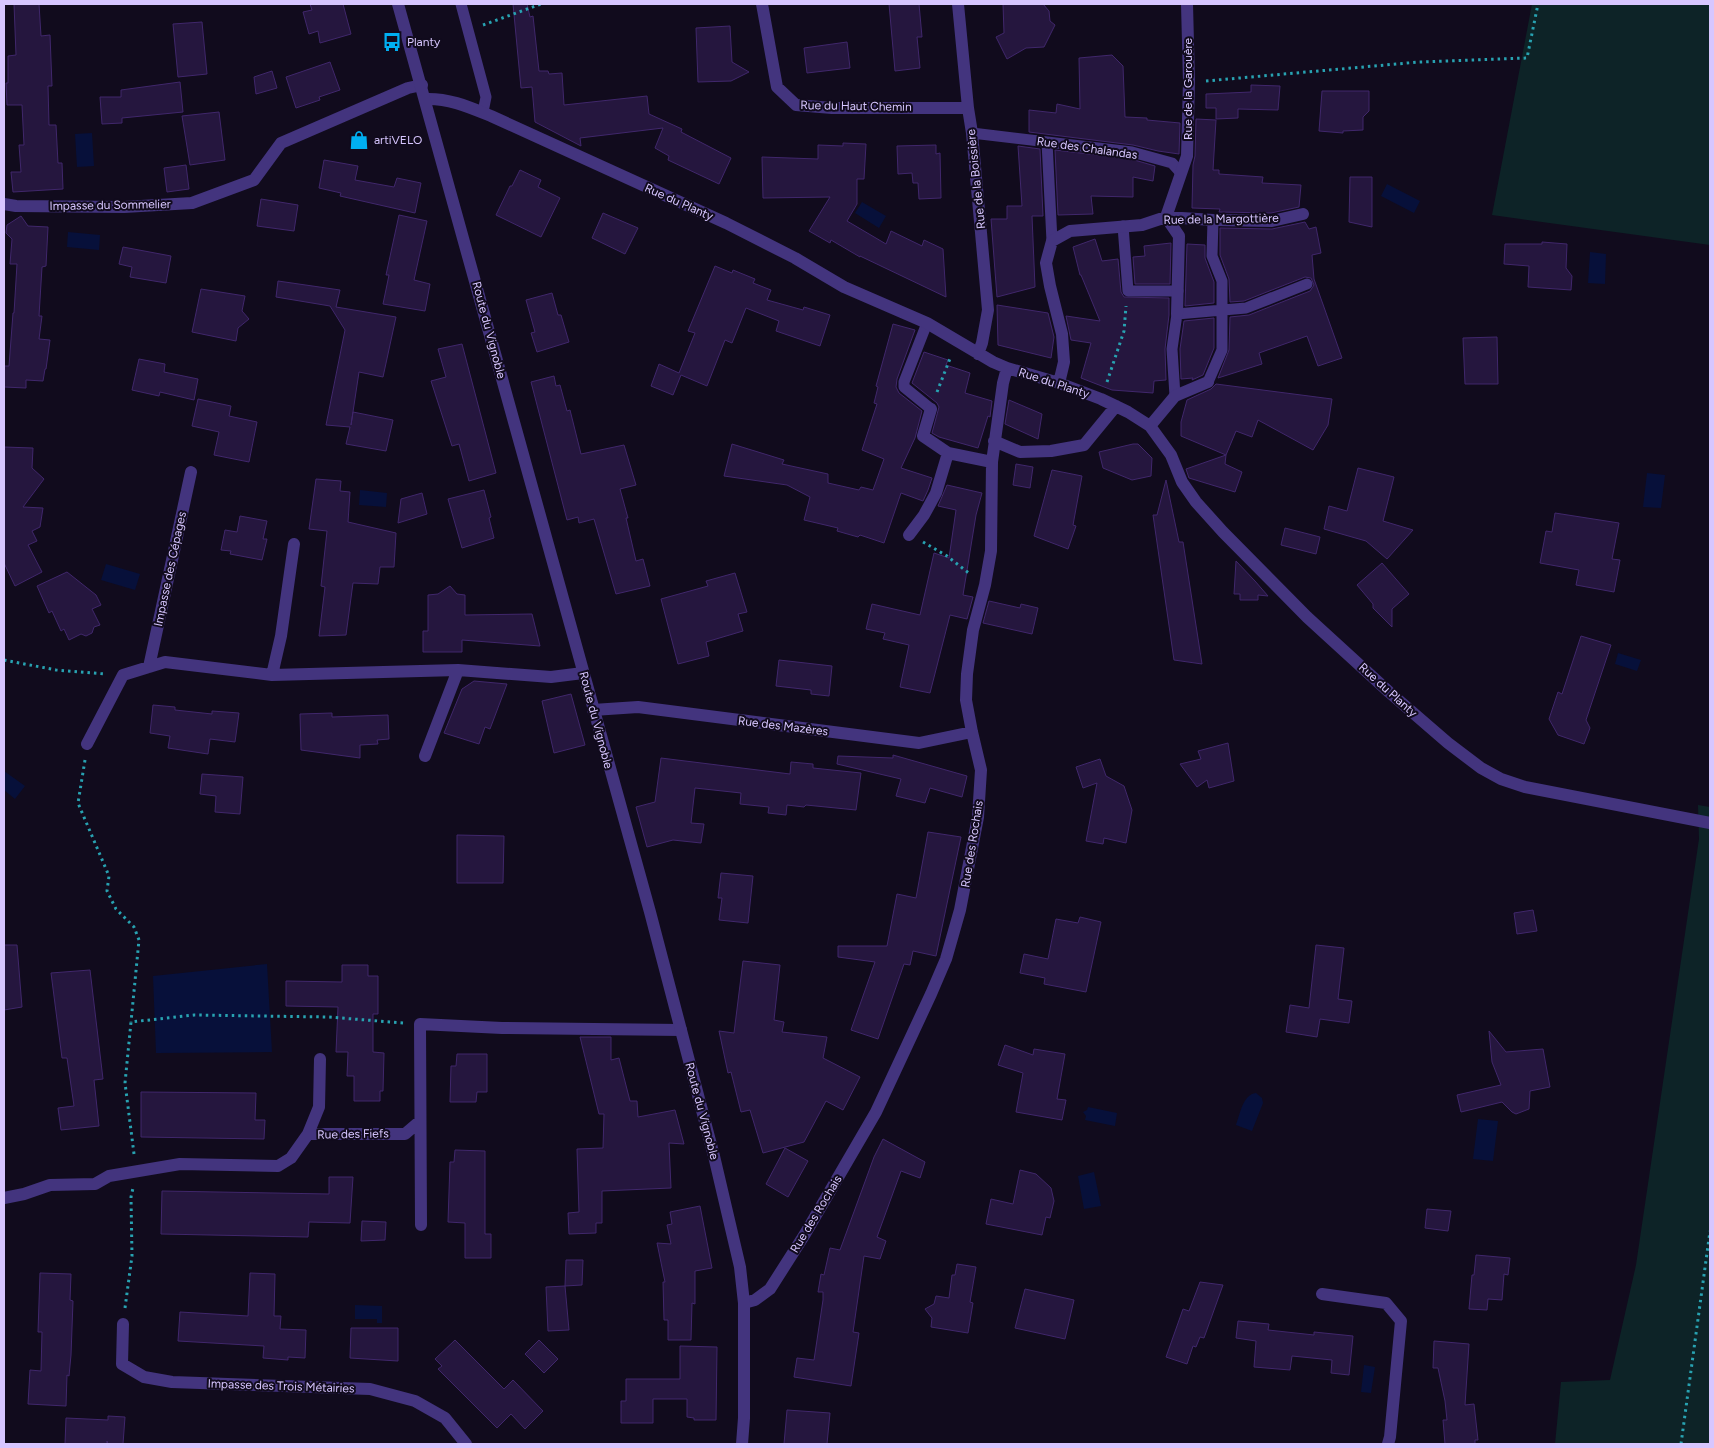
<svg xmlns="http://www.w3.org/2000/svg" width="1714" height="1448" font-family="Figtree,sans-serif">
<rect width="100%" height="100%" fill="#110b1d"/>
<!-- green -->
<path fill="#0d2327" d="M1532,4H1710V245L1492,215Z
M1698,805L1710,807V1444H1555L1561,1382L1610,1380L1636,1265L1699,839Z"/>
<!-- water -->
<path fill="#07103a" d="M92,133L94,166L77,167L75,134Z
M1387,184L1420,201L1414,213L1381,196Z
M862,202L886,216L879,228L855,213Z
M68,232L100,235L99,250L67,247Z
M1590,252L1606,254L1605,284L1588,283Z
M1647,473L1665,475L1661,508L1643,507Z
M360,490L387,493L386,507L359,505Z
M106,564L140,574L135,590L101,580Z
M1618,653L1641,660L1637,671L1615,664Z
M4,771L25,786L15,799L4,790Z
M267,964L272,1052L156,1053L153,976Z
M1256,1093L1262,1098L1263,1103L1252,1131L1236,1125C1240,1114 1243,1094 1256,1093Z
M1088,1107L1117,1113L1115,1126L1085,1120L1086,1116L1083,1112L1087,1110Z
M1478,1119L1498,1121L1493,1161L1473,1159Z
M1094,1172L1101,1206L1084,1209L1078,1176Z
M355,1305L382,1306V1323H377V1319H355Z
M1364,1365L1375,1367L1371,1393L1361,1392Z"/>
<!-- building -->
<path fill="#25163e" stroke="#40276b" d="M14,4H39L41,36L50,35L52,86H48L49,125H56L58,163H62L63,189L13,192L11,172H21L19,145H24L22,105H7L6,83H8V56L16,55Z
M310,4H343L351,34L320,43L318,31L309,34L303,12L312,10Z
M513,4H527L530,17L533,16L539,71H548L549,74L562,73L564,105L647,96L649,114L682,129L681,132L731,158L719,184L668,160L669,156L655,148L663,128L580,138L581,146L535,122L532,87L521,88Z
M889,4H919L922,37H917L920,68L895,71Z
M1003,4H1043L1049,11L1050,21L1055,25L1044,47L1026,48L1007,59L996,37L1004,33Z
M202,22L207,74L178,77L173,24Z
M730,26L732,62L749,72L731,81L698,82L696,28Z
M847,42L850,68L807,73L804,48Z
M1112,55L1123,66L1125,117L1147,118V120L1180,123L1179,154L1158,151L1133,145L1029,132V110L1056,113L1057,104L1080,109L1079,58Z
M330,62L340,90L319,97L320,100L296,108L286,77Z
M272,71L277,88L256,94L254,77Z
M180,82L183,112L122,118V123L102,124L100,97H121V90Z
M1251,85L1280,86L1278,110L1238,109V118L1216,119V108H1206V94L1251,92Z
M1322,91H1369V111L1363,117V130L1343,131V133L1319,131Z
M219,112L225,160L190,165L182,116Z
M1196,119L1216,120L1213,170H1219V174L1263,177L1262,183L1301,185L1299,207L1271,213L1219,212L1220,209L1192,208L1193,165L1195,156Z
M843,143L866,144L864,179H857V204L847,221L886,244L891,231L922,246L924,240L943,249L946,297L860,256V257L831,240L830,243L809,231L830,197L763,198L762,157L818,159V145L843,146Z
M936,145V154L940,153L941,198L919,199L918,183H913L912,173L898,174L897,146Z
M1018,146L1040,149L1043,216H1032L1035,287L997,297L991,219H1007V206H1022Z
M1055,150L1131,159L1155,166L1153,181L1133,177V197L1091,196L1093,214L1058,215Z
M324,160L358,166L355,180L394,187L397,178L421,183L415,213L340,196L341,193L319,188Z
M186,165L189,189L167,192L164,168Z
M520,170L541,180L538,187L560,198L541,237L496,215L510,186H512Z
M1350,177H1372V227L1349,222Z
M261,199L298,205L294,231L257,226Z
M603,213L638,228L625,254L592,238Z
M399,215L427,221L414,280L430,284L425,311L383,304L389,275H386Z
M21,216L28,226L48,227L46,266L42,267L39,316H42L39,339L50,340L46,369H45L43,381L26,380V388L4,387V366H9L13,313H14L17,264H10L12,239L6,233L7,225Z
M1305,222L1309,229L1316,227L1321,253L1312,255L1314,279L1342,358L1318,366L1307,336L1259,353L1262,364L1218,378L1229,350L1230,317L1249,315L1310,291L1314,285L1311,278L1305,277L1244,301L1230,302L1229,279L1220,255V228L1272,229Z
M1095,239L1102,261L1118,259L1121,292L1124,297L1169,298V315L1165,349L1166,380L1154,381L1153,393L1112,390L1081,378L1091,343L1071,340L1066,316L1100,321L1081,275H1080L1073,247Z
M1542,242L1567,244L1566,268L1572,276L1571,290L1528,287L1529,266L1504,264L1505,244H1542Z
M1171,243L1170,284H1135L1133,257L1145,256L1144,246Z
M1187,244L1205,245V258L1214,282V303L1185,306Z
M123,247L171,256L166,283L130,277L132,267L119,264Z
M715,266L732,273L733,270L755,279L753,283L771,290L767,300L803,310L804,307L830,315L820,346L776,331L779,321L746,308L732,343L725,340L707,386L681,375L673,395L651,386L659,364L679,373L695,333L688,331Z
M278,281L340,290L336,307L396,317L383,377L359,372L351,425L353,412L393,420L386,451L346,444L350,427L326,425L345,330L330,306L276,297Z
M201,289L245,296L242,311L249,319L238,328L236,341L192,332Z
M552,293L558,315H561L569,342L537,352L531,333L535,332L526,300Z
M997,305L1048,313L1054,337L1051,358L998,345Z
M1214,318V348L1203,375L1192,380L1193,378L1181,379L1180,349L1184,321Z
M893,324L915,330L897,379L896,387L899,393L922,411L915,438L901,468L932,478L928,490L923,501L901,493L884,543L860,535L858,537L837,531L838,528L804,520L810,497L787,485L724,476L732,444L784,460L782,464L828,474V483L859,490L861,487L873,490L884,459L862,450L877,404L874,403L878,387L876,386Z
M1497,337L1498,384H1465L1463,338Z
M462,344L496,473L469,481L459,444L452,446L431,381L446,377L438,349Z
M924,352L948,360L946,365L970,373L965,393L992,401L990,417L988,416L978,448L939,437L932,433L939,407L937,403L912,383Z
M139,359L165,364L164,372L198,379L194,400L160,392L159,396L132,390Z
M554,376L556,386L560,385L567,411L570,410L581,454L624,445L636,485L620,489L628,518H626L636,561L643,559L650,586L616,594L594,519L579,523L578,517L567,520L531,382Z
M1216,384L1332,399L1328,425L1313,450L1258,420L1252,437L1236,431L1226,455L1225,464L1242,472L1235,492L1189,478L1186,469L1226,455L1181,436V422L1187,400L1211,389Z
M198,399L231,406L229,416L257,422L249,462L214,455L219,432L192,426Z
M1009,400L1042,414L1038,439L1005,424Z
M1133,444H1138L1152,458L1151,476L1132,480L1103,468L1099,452Z
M4,447L33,448L32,468L44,479L23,507L43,508L40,527L32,531L37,541L28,545L42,572L15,586L4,563Z
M1016,464L1033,467L1030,488L1013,485Z
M1358,468L1394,477L1383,521L1413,530L1387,559L1366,541L1324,529L1329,506L1347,511Z
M1052,470L1082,476L1073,525L1076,526L1068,549L1034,536Z
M316,479L341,481L340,491L350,492L348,522L396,533L394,567H380L378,584L353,583L346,635L319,636L325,587L321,586L327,531L309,529Z
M1166,480L1179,542H1183L1202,664L1174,660L1153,515H1157Z
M947,485L982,493L976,515L963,595L973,597L967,619L950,615L930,693L900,687L909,645L883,639L885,633L866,629L872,604L920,615L934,553L949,558L956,510L938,506Z
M484,490L491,517L489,518L494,538L462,548L448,499Z
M422,493L427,514L398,523L401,499Z
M1555,513L1619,523L1612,559L1620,560L1614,592L1576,585L1579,570L1540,563L1546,531L1552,532Z
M240,516L267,521L263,539H267L262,560L230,554L231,551L221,550L225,530L237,532Z
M1285,528L1320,537L1316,554L1281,545Z
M1236,561L1255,581L1268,596L1258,595V600H1240V594H1234Z
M1382,563L1409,594L1392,609V627L1373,608V604L1357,585Z
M67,572L96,595L101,605L92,609L100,625L94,627L92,633L86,636L81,634L69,640L64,629L61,631L52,611L49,613L37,586Z
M735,573L747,612L738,614L743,631L706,642L709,656L678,664L661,599L708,586L706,581Z
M450,586L457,594L465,595V615L532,614L540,646L462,640V652H423V631H428V595L438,594Z
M989,601L1020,608L1021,604L1038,608L1032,634L983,623Z
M1581,636L1611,645L1586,720L1590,728L1584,744L1558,735L1549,719L1558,692L1562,694Z
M779,660L832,666L829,696L811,694V690L776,686Z
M474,681L507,684L490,729L485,727L479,744L444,733L462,689Z
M571,694L585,745L554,753L542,701Z
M153,705L175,707V710L212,714V711L239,713L235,742L210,739L208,754L168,748L170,736L150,733Z
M332,713V717L388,715L389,739L377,740L378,744L360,745V758L301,750L300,714Z
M1228,743L1234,781L1209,788L1207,780L1197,787L1180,764L1201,759L1198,751Z
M893,755L967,776L962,797L930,788L925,803L896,796L901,779L837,764L838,756L893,758Z
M661,758L790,774L791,762L813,764V768L861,773L856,810L806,805L804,807L787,805L786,815L768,813L769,807L740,804L741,793L695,788L691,823L704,824L701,843L673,840L647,847L636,807L655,802Z
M1100,759L1106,776L1124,786L1132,810L1126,843L1104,838L1103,844L1086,841L1097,783L1083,788L1076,767Z
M202,774L243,777L240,814L215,812L216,796L200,794Z
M928,832L961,837L936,956L913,951L910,965L904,964L878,1039L851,1030L875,962L838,957V946H887L897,894L916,898Z
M457,835L504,836L503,883H457Z
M721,873L753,876L748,923L719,920L722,898H718Z
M1533,910L1537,931L1517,934L1514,913Z
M1080,917L1101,922L1086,992L1044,984L1045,978L1020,973L1024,954L1048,959L1056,919L1078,923Z
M4,945H17L22,1007L4,1010Z
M1316,945L1344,948L1338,999L1352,1001L1349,1023L1320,1019L1317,1037L1286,1032L1290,1005L1309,1008Z
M743,961L780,965L774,1020L784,1022L782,1032L827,1037L823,1058L860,1077L843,1110L826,1101L804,1142L763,1153L750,1110L741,1112L731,1072L728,1073L719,1031L734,1033Z
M342,965H368V976H378V1014H373V1052L384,1053L383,1091H380V1101H354V1076H347L348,1052H336L338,1007L286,1006V981L342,982Z
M90,970L103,1079L94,1080L99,1126L61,1130L58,1108L74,1106L67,1058H62L51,973Z
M1489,1031L1506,1052L1543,1049L1550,1087L1530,1091L1529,1109L1516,1114L1512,1112L1502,1102L1461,1112L1457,1095L1501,1085L1492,1062Z
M580,1037H611V1060L619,1058L630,1101H637L638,1117L675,1110L684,1144L669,1143L671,1188L602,1191V1223H596V1233L569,1234L568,1213L579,1212L577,1149L603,1148L604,1114H599Z
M1005,1045L1033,1055L1034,1049L1065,1054L1057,1099L1066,1100L1062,1120L1016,1112L1023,1073L998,1065Z
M457,1054H487V1092H477L476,1102H450L451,1066H456Z
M141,1092L256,1093L255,1120H265L264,1139L141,1137Z
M883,1139L925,1162L920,1178L901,1171L877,1237L886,1241L880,1259L864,1256L853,1332L859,1333L851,1386L794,1377L797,1358L814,1360L823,1300V1292H818L821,1274L824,1275L830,1248L840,1250L874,1157Z
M785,1148L808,1161L788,1197L766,1184Z
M455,1150L485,1151V1234H491V1258H465V1223L448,1222L450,1162H454Z
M1020,1170L1036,1174L1051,1188L1054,1201L1050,1218L1046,1217L1042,1235L986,1224L991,1199L1013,1204Z
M329,1177H353L350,1223L309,1222L308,1237L161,1234L162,1191L329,1194Z
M700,1206L712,1268L695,1271V1304L692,1303L691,1340H668V1320H664L663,1282H665L657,1243L671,1244L667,1225L672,1224L670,1212Z
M1427,1209L1451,1211L1448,1231L1425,1228Z
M362,1221L386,1222L385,1240L361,1241Z
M1476,1255L1510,1258L1508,1275L1504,1274L1502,1300L1488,1299L1487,1310L1469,1309L1472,1275H1474Z
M566,1260H583L582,1285L565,1286Z
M957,1264L976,1267L970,1302L973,1303L968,1333L931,1327L932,1318L925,1309L934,1304L936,1296L949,1298L952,1275H955Z
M40,1273L71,1274L70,1300L73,1301L71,1355L69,1376L67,1375L66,1406L28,1404L30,1370L41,1371L42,1332H38Z
M250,1273L275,1274L274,1316H281L280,1329L306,1330L305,1358L288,1357V1360L263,1358L264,1346L178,1341L180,1312L248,1316Z
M1200,1282L1223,1285L1204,1338L1200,1337L1196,1347L1193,1346L1187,1364L1166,1357L1183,1309L1189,1311Z
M565,1286L569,1330L548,1331L546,1287Z
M1025,1289L1074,1300L1065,1339L1015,1328Z
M1238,1321L1269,1324L1268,1330L1314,1335V1332L1353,1336L1349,1375L1331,1373L1332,1360L1292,1356L1290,1370L1254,1367L1256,1341L1236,1338Z
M351,1328H398V1361L350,1358Z
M455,1340L504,1389L513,1380L543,1411L525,1429L511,1414L497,1428L438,1369L442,1366L435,1359Z
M539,1340L558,1359L544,1373L525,1354Z
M1434,1341L1469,1344L1465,1405L1474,1404L1478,1440H1475V1444H1445L1443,1420H1447L1445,1401L1438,1368H1433Z
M680,1346L717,1347L716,1420H694V1418L687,1417V1399H653V1423H621V1401H626V1379H680Z
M787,1410L830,1413L827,1444H784Z
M108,1416L125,1417L123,1444H108L107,1441V1444H65L66,1418L108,1420Z"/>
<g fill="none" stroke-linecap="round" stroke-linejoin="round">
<!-- path -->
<path stroke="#28a2b1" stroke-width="3" stroke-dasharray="2.5 4" stroke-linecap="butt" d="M483,25L541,4
M1206,81L1419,62L1527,58L1538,4
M1107,382L1124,331L1126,306
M937,392L951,356
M923,542L947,556L970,574
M4,660L56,670L105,674
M85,760L78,803L109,876L107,891L116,909L134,927L139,940L131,1022
M134,1154L125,1083L131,1022L194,1015L328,1017L404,1023
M125,1308L132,1256L131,1197L133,1188
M1681,1444L1710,1231"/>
<!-- service -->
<path stroke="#43347e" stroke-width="11" d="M461,4L486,97L483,112
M972,133L1132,152L1172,163L1181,173
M1047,142L1052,241
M1123,226L1128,291H1178
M927,323L904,382V387L931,409
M1208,382L1222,350V281L1212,256L1213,220
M1175,396L1172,349L1177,314L1246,308L1307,284"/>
<!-- minor -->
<path stroke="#43347e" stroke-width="12" d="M762,4L777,87L796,105L832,108H968
M958,4L968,108L972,133L988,310L982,343L978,354
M425,99C449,98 469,107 491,116L726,223L795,258L844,287L927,323L993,362L1007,368L1059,383L1101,399L1128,412L1150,426L1171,455L1182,482L1196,502L1223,532L1307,617L1389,692L1448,743L1481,768L1501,779L1525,787L1710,823
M4,204L16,206L124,207L192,203L254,180L281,143L408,88L422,85
M1177,314L1179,236L1166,217L1187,156L1189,82L1187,4
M1059,383L1064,362L1062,334L1050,286L1046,263L1052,241L1070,231L1142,225L1166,217L1213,220L1272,221L1303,214
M931,409L923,436L948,453
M1150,426L1175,396L1208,382
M994,441L1020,452L1051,451L1084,445L1116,406
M909,535L924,515L936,493L948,453L992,462
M149,667L191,472
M272,675L281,636L294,544
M593,710L638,707L919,743L972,732
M87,744L123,675L165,662L272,675L458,670L551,677L583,673
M425,756L458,670
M308,1134H405L419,1122
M4,1198L24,1194L50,1185L95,1184L109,1176L180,1164L278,1166L291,1158L308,1134L319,1107L320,1059
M421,1225L420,1024L502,1028L681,1030
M1322,1294L1386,1303L1401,1321L1390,1437L1388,1444
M744,1303L755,1300L770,1289L805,1234L876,1112L931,994L946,959L960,910L978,817L981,770L972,732L966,700L967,674L973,630L985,585L991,551L992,462L1003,383L1007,368
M123,1324L122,1364L144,1377L172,1382L370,1389L415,1401L445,1418L466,1444"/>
<!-- tertiary -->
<path stroke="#43347e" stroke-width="12" d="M398,4L650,912L714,1156L740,1267L744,1303V1418L742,1444"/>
</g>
<!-- icons -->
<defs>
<g id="bus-bare" transform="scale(1.5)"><path d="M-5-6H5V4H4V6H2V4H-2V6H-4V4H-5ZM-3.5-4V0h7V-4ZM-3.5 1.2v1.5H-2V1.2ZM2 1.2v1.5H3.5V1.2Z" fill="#00aff1" stroke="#110b1d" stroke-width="2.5" paint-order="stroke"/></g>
<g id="shop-bare" transform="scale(1.5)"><path d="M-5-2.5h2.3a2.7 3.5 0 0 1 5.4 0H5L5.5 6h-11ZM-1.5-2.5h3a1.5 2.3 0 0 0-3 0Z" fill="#00aff1" stroke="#110b1d" stroke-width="2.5" paint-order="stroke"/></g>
</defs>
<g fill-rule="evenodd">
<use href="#bus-bare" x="392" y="42"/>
<use href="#shop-bare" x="359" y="140"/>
</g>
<g text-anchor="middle" stroke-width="4" stroke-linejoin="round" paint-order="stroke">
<!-- poi labels -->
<g font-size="12" fill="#d7c6ff" stroke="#110b1d" text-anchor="start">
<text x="407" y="46">Planty</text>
<text x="374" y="144">artiVELO</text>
</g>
<!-- street labels -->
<g font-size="12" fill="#d7c6ff" stroke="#110b1d">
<text transform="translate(1188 89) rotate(-90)" y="4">Rue de la Garouère</text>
<text transform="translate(856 106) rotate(1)" y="4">Rue du Haut Chemin</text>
<text transform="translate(1087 148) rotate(8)" y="4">Rue des Chalandas</text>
<text transform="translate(976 179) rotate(-96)" y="4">Rue de la Boissière</text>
<text transform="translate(679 202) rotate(24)" y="4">Rue du Planty</text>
<text transform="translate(110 205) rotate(-1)" y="4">Impasse du Sommelier</text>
<text transform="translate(1221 219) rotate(-1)" y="4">Rue de la Margottière</text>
<text transform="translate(489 330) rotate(75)" y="4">Route du Vignoble</text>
<text transform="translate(1054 383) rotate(18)" y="4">Rue du Planty</text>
<text transform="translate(170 569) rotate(-78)" y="4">Impasse des Cépages</text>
<text transform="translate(1388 690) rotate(42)" y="4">Rue du Planty</text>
<text transform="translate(596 720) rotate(75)" y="4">Route du Vignoble</text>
<text transform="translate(783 726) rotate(7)" y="4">Rue des Mazères</text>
<text transform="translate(972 844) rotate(-81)" y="4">Rue des Rochais</text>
<text transform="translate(702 1111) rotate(75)" y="4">Route du Vignoble</text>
<text transform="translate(353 1134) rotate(-1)" y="4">Rue des Fiefs</text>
<text transform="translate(816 1214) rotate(-59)" y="4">Rue des Rochais</text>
<text transform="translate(281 1386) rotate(2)" y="4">Impasse des Trois Métairies</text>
</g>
</g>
<!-- border -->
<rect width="1714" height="1448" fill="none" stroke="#d7c6ff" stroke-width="10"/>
</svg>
